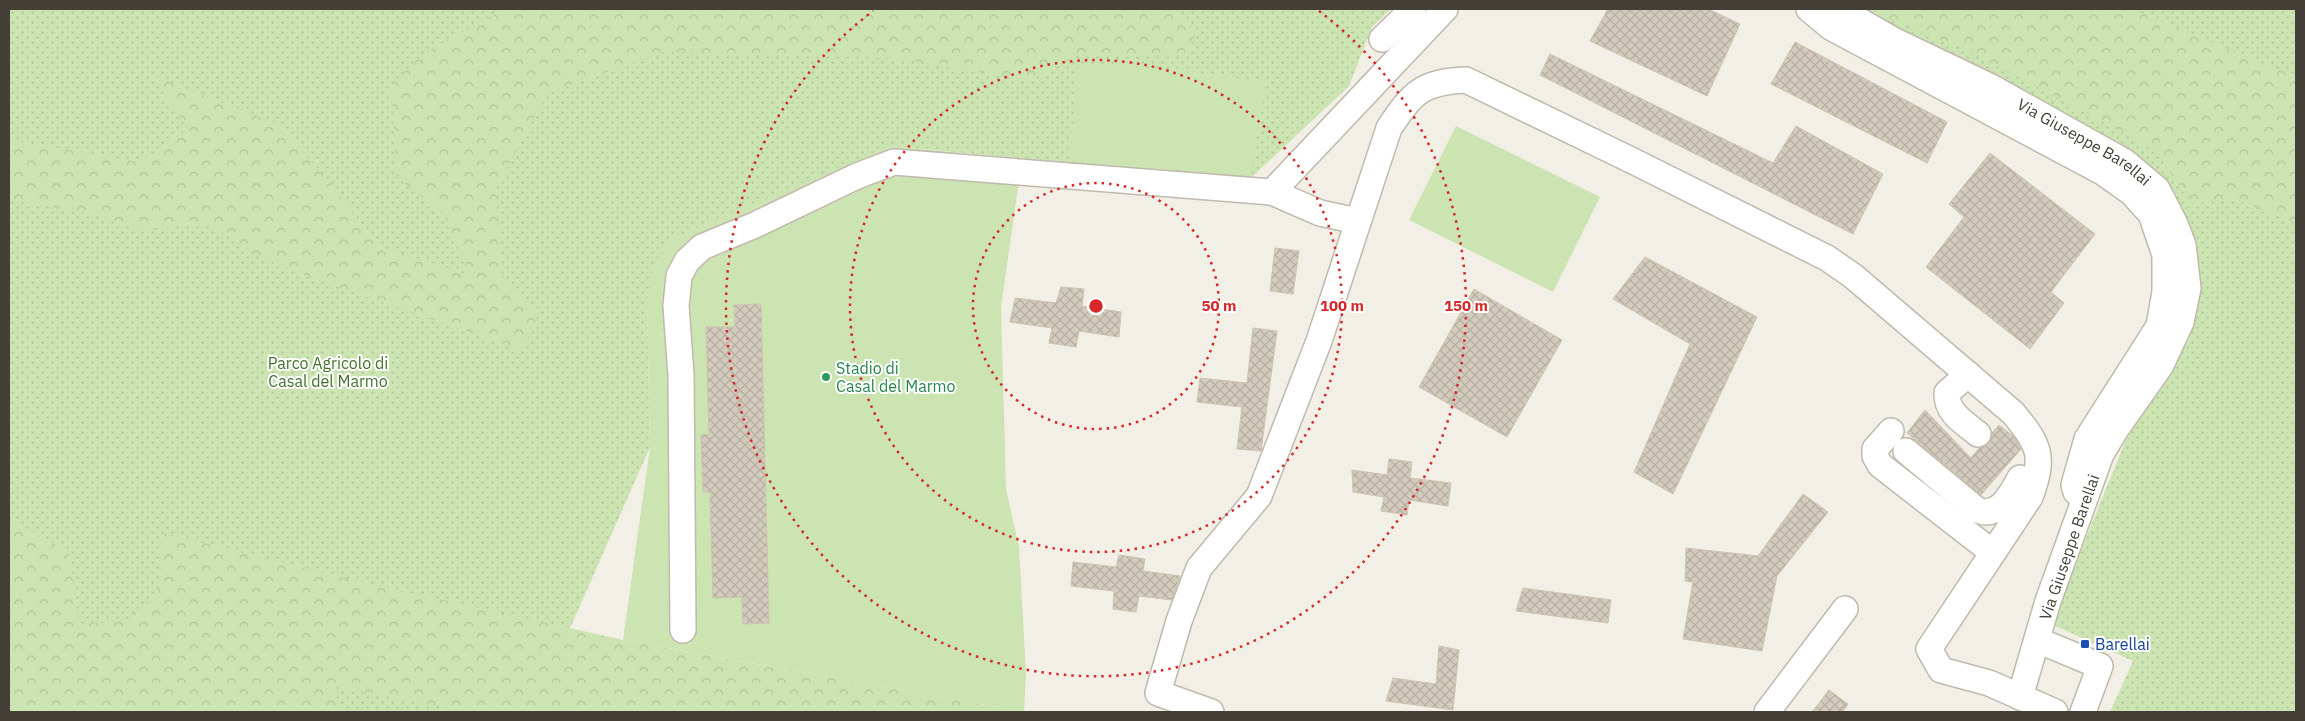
<svg xmlns="http://www.w3.org/2000/svg" width="2305" height="721" font-family="'IBM Plex Sans',sans-serif">
<defs>
<pattern id="grass-dots" width="8" height="8" patternUnits="userSpaceOnUse" patternTransform="scale(1.25)"><rect width="8" height="8" fill="#cbe4b1"/><path d="M2 2h.1M6 6h.1" fill="none" stroke="#b0c599" stroke-width="1.8" stroke-linecap="round"/></pattern>
<pattern id="forest-crowns" width="20" height="18" patternUnits="userSpaceOnUse" patternTransform="scale(1.25)"><rect width="20" height="18" fill="#cbe4b1"/><path d="M2 6a3 3 0 1 1 6 0M12 15a3 3 0 1 1 6 0" fill="none" stroke="#b0c599"/></pattern>
<pattern id="building-cross-hatch" width="8" height="8" patternUnits="userSpaceOnUse" patternTransform="scale(1.25)"><rect width="8" height="8" fill="#d3cbbc"/><path d="M0 0l8 8M0 8l8-8" fill="none" stroke="#b6afa2"/></pattern>
</defs>
<rect width="100%" height="100%" fill="#f2efe6"/>
<!-- grass -->
<path fill="url(#grass-dots)" d="M9,9H1391L1372,27L1349,86L1250,179L888,146L647,299L650,447L533,712H24L9,693Z
M1854,9H2296V712H2110L2133,661L2051,624L2126,440L2189,340L2197,304L2196,255L2192,232L2183,210L2170,187L2150,167L2126,150Z"/>
<!-- forest -->
<path fill="url(#forest-crowns)" d="M505,9H1178L1196,33L1187,57L1077,56L1030,80L895,58L664,52L547,93L496,189L503,280L540,311L522,350L323,282L267,260L206,223L142,231L97,215L9,200V140L140,162L188,129L151,75L277,124L331,183L376,245L469,275L444,214L397,177L391,86L421,55Z
M1865,9H2132L2296,77V223L2237,200L2191,203L2155,150L1977,55Z
M9,519L69,552L79,624L126,621L158,591L163,533L350,579L623,640L1023,712H469L335,687L340,712H9Z"/>
<!-- garden -->
<path fill="#cbe4b1" d="M1078,63L1182,70L1266,82L1250,179L1070,161Z
M1456,126L1600,197L1553,292L1409,220Z
M888,146L1022,159L1001,307L1006,489L1019,547L1026,674L1024,712L623,640L650,447L647,299L653,267L671,239Z"/>
<!-- building -->
<path fill="url(#building-cross-hatch)" stroke="#cdc3b0" d="M1608,9H1708L1740,24L1707,96L1590,41Z
M1795,42L1947,122L1927,163L1771,84Z
M1550,54L1773,163L1796,126L1883,174L1853,234L1540,75Z
M1990,153L2095,234L2051,292L2064,303L2030,349L1926,267L1964,217L1949,204Z
M1275,248L1299,251L1293,294L1270,291Z
M1645,257L1757,317L1673,494L1634,472L1690,344L1613,299Z
M1061,287L1084,289L1082,306L1121,312L1119,337L1079,331L1076,347L1049,343L1052,328L1010,322L1015,298L1056,303Z
M1474,289L1562,340L1507,437L1419,387Z
M761,304L769,623L743,624L742,597L713,598L710,492H703L701,435L709,434L706,327H735L734,305Z
M1253,328L1277,331L1261,451L1237,449L1242,407L1197,402L1200,378L1247,383Z
M1925,410L1971,458L1979,448L1989,443L1992,433L1999,425L2014,437L2021,449L1981,495L1907,433Z
M1389,459L1412,462L1410,478L1451,483L1448,506L1409,500L1407,515L1381,511L1384,497L1353,492L1352,470L1387,475Z
M1803,494L1828,512L1777,576L1762,651L1683,639L1693,582L1685,581L1686,548L1758,556Z
M1119,555L1145,559L1143,571L1180,576L1172,600L1139,596L1136,612L1113,609L1114,591L1071,586L1073,562L1116,567Z
M1523,588L1611,600L1608,623L1516,611Z
M1439,646L1459,650L1453,710L1386,701L1393,678L1436,684Z
M1829,690L1848,704L1843,712H1812Z"/>
<g fill="none" stroke-linecap="round" stroke-linejoin="round">
<!-- minor casing -->
<g stroke="#c0b9ac" stroke-width="28">
<g id="minor">
<path d="M1809,9L1832,28L2104,173L2132,193L2151,214L2165,255V292L2159,326L2087,439L2074,485L2076,492"/>
<path id="s1" d="M1839,9L1895,41L1991,87L2125,162L2157,189L2175,224L2183,245L2188,288L2181,322L2161,365L2116,429L2101,454L2048,601L2020,697"/>
<path d="M1382,39L1413,9"/>
<path d="M1272,192L1320,213L1357,221"/>
<path d="M1968,374L1947,393C1946,413 1965,423 1978,434"/>
<path d="M1891,431L1875,449V456L1880,465L1992,552"/>
<path d="M1906,451L1977,510C1999,519 2011,494 2020,478"/>
<path d="M683,630L681,375L676,306L679,276L687,261L702,247L755,225L857,176L894,162L1272,192L1445,9"/>
<path d="M2037,640L2100,666L2083,712"/>
<path d="M1211,712L1158,693L1179,621L1199,568L1259,496L1319,341L1389,128C1413,92 1422,82 1466,80L1633,161L1827,258L1853,276L2013,413C2040,445 2045,457 2030,497L1929,649L1941,670L1989,683L2055,712"/>
<path d="M1767,712L1845,609"/>
</g>
</g>
<!-- minor -->
<use href="#minor" stroke="#fff" stroke-width="25"/>
</g>
<!-- distance rings -->
<g fill="none" stroke="#d62828" stroke-width="2.5" stroke-dasharray="2.5 5">
<circle cx="1096" cy="306" r="123"/>
<circle cx="1096" cy="306" r="246"/>
<path d="M1319 11A370 370 0 1 1 873 11"/>
</g>
<!-- markers -->
<circle fill="#2e9e5b" stroke="#fff" stroke-width="2" cx="826" cy="377" r="5"/>
<rect fill="#1a4fb4" stroke="#fff" stroke-width="2" x="2080" y="639" width="10" height="10" rx="2.5"/>
<g text-anchor="middle" stroke-width="4" stroke-linejoin="round" paint-order="stroke">
<!-- street labels -->
<g font-size="16" fill="#443f36" stroke="#fff">
<text dy="6" stroke="none"><textPath href="#s1" startOffset="279">Via Giuseppe Barellai</textPath></text>
<text transform="translate(2069 547) rotate(-71)" y="6">Via Giuseppe Barellai</text>
</g>
<!-- park labels -->
<g font-size="16" fill="#44722d" stroke="#fff">
<text x="328" y="369">Parco Agricolo di<tspan x="328" dy="18">Casal del Marmo</tspan></text>
</g>
<!-- leisure labels -->
<g font-size="16" fill="#27864d" stroke="#fff" text-anchor="start">
<text x="836" y="374">Stadio di<tspan x="836" dy="18">Casal del Marmo</tspan></text>
</g>
<!-- transit labels -->
<g font-size="16" fill="#164399" stroke="#fff" text-anchor="start">
<text x="2095" y="650">Barellai</text>
</g>
</g>
<circle cx="1096" cy="306" r="8" fill="#d62828" stroke="#fff" stroke-width="2.5"/>
<g font-size="15" text-anchor="middle" font-weight="bold" fill="#d62828" stroke="#fff" stroke-width="4" stroke-linejoin="round" paint-order="stroke">
<text x="1219" y="311">50 m</text>
<text x="1342" y="311">100 m</text>
<text x="1466" y="311">150 m</text>
</g>
<!-- border -->
<rect width="2305" height="721" fill="none" stroke="#443f36" stroke-width="20"/>
</svg>
